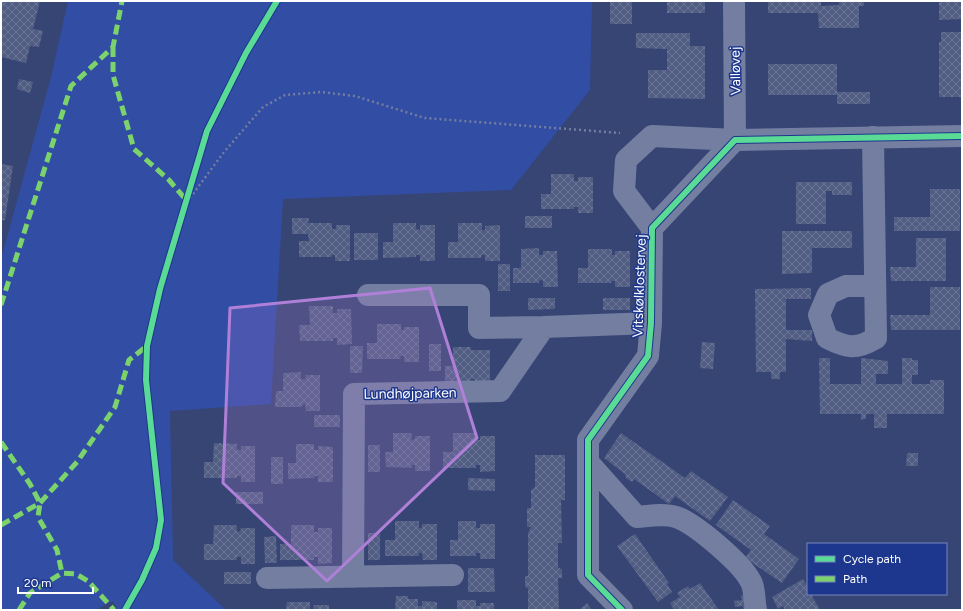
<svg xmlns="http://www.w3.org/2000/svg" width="963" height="611" font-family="Figtree,sans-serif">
<defs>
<pattern id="building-cross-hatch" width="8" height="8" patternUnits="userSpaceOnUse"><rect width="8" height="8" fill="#515d83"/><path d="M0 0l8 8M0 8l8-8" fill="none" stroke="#6b7596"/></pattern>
</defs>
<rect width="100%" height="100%" fill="#374574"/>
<!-- green -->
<path fill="#324da4" d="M68,1H592L590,90L511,190L283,199L271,404L170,411L173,560L226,610H118L113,601L95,610H1V259L51,77Z"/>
<!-- building -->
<path fill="url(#building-cross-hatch)" d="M1,1H40L33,29L43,31L39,47L30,46L26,63L1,57Z
M667,1H705V13H667Z
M768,1H821V6L839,5V1H864V6H859V28H819L818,13H768Z
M939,1H962V19L939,20Z
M610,2H632V24H610Z
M941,32H962V97H939V42H941Z
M636,33H690V46H705V99L648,98V70H667V49L636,48Z
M768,64H837V92H870V104H837V95H768Z
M19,79L33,82L30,93L17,89Z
M1,164L13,166L5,220L1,221Z
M551,174H574V181H578V177H593V213H578V207H574V209H541V194H551Z
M796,182H852V195H832V191H826V224H796Z
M930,189H960V231H894V217H930Z
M525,216H552V228H525Z
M292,218H309L308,223H332V229H336V225H350V261H335V255H332V257H299V241H309L308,234H292Z
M393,223H416V229L420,230V225H435V261H420V255H416V257L383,258V242H393Z
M458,223H482V230H485V226L500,225V261H485V255H482L481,258H448V242H458Z
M782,231H852V248H812V273L782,274Z
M354,233H378V260H354Z
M916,238H946V281H891L890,267H916Z
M539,248V255H543V251H557L558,287H543V280L539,281V283H513V268H521V249Z
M588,249H612V255H615V251H630V287H615V281H612L611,283H578V268H588Z
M498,264H510V291H498Z
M930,287H960V330H891L890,315H930Z
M811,288V299H786V330H812V341L786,339V372H780V379H771V372H756L755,289Z
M528,298H555V309L528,310Z
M603,298H630V310H603Z
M309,306H333V313H337V309H351L352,344L337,345V338H333V341H300L299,325H310Z
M377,324H401V330H404V327H419V362H404V356H400L401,359H367V343H377Z
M702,342L715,343L713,369L700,368Z
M429,344H441V371H429Z
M350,346H363L362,373H350Z
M453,347H471V350H490V385H475V379H471V382H445V366H453Z
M819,358H830V384H861V358L888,361V374H876V384H902V358H912V360H918V375H912V384H930V380H944V414H887V428H874V414H866V419L861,420V414H820Z
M301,372V379H306L305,375H320V411H306L305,404L302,405V407H275L276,391H283V373Z
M314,415H340V427H314Z
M393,433H412L411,440L415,439V436H430V471H415V465H411L412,468L386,467L385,452H393Z
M453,433H476V440H480V436H495V471L480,472V465H476V468H443V452H453Z
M621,433L685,478L691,471L728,497L710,521L675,496L669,504L634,479L632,482L626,478L625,474L604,458Z
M214,443L237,444V450H241V446H255V482H241V476H237V478H204V462H213Z
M296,444H314V450H319L318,446L333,447V482H318V476H315L314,478L288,479V463H296Z
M368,445H380V472H368Z
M907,453H918V466H906Z
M535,455H565V500H561L562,543H558V567L562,570V578H558L559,610H528V589L525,586V576H528V533L531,527H527V508H531V490L535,487Z
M271,457H283V484H271Z
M468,478L495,479V491L468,490Z
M236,492H263V504H236Z
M733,500L770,526L764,534L799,559L782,583L745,558L751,550L716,525Z
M395,521H419V528H422V524H437V560H423L422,553H418L419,556H385V540H395Z
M458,521H476V528H480V524H495V559H480V553H476V556H450V540H458Z
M214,525H237V532L240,531L241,528H255V564H241V557H237V560H204V544H213Z
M291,525H314V532H318V528H332V563L318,564V557H314V560H280V544H291Z
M368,533H380V560H368Z
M635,534L669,583L667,584L672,592L658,602L617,546Z
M276,536L277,563H265L264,537Z
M468,568H494L495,592H468Z
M224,572H251V584H224Z
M803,579L808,588V594H811L820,610H785L783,606L778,609L772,597Z
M700,583L719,610H674L670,603L680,597L677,593L688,586L690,589Z
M749,594L751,608L744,610L743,606L735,607L734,601L742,600L741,595Z
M396,596H408V599H418V606H422V601L437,602V610H395Z
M457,600H476V606H480V603H494V610H457Z
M287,602H310V610H286Z
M587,603L592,610H579Z
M314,605H329V610H313Z"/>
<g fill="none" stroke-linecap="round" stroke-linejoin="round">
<!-- path -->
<path stroke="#737ea0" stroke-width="2.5" stroke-dasharray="2 3" stroke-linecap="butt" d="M187,202L224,152L263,107L285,95L321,92L355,96L425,118L620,133"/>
<!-- minor -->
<path stroke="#737ea0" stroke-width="22" d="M873,137L876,338C856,350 847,348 827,338L819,315L828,294L846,286H875
M652,228L624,191L626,160L652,136L735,140L734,1
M368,295H479V328L544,327
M588,462L637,517C649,516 664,513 676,517C695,523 741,563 750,580C755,587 754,601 756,610
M353,577L354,394L500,391L544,327L651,323
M267,578L453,575
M622,610L588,575V440L648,356L651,323L652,228L735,140L962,136"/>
<!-- quiet -->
<path stroke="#7cd36c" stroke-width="5" stroke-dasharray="10 5" stroke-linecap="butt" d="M113,47V75L134,149L169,180L187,201
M1,305L71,86L113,47L122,1
M1,442L30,484L40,503L38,517L57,550L62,573
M1,525L40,503L77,462L115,407L129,360L147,346
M19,610L30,593L62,573L76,574L88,581L114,610"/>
<!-- cycleway casing -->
<g stroke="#1d378e" stroke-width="8">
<path id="cycleway" d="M125,610L142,580L156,548L161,520L146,380L147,346L160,289L207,131L246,53L277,1
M622,610L588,575V440L648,356L651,323L652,228L735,140L962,136"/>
</g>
<!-- cycleway -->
<use href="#cycleway" stroke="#5adb95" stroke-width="6"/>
</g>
<!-- marked area -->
<path fill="#b080d9" fill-opacity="0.2" stroke="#b080d9" stroke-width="3" stroke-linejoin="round" d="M430,288L477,438L327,581L223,483L230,308Z"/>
<g text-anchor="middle" stroke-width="3" stroke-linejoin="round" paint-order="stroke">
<!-- street labels -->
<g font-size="14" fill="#fff" stroke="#1d378e">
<text transform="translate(735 71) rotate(-91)" y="5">Valløvej</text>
<text transform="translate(639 286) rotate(-88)" y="5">Vitskølklostervej</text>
<text transform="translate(410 393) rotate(-1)" y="5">Lundhøjparken</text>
</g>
</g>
<!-- border -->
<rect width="963" height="611" fill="none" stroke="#ffffff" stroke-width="4"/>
<!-- legend -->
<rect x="807" y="543" width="140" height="52" fill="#1d378e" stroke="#7787bb"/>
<rect x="815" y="556" width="20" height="6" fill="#5adb95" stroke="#7787bb"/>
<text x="843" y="563" font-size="12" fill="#ffffff">Cycle path</text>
<rect x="815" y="576" width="20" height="6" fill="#7cd36c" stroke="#7787bb"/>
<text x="843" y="583" font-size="12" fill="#ffffff">Path</text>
<!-- scale -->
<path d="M18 587v6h75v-6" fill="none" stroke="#ffffff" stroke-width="2"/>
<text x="24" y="587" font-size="12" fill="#ffffff" stroke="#1d378e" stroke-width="3" paint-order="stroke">20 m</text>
</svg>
